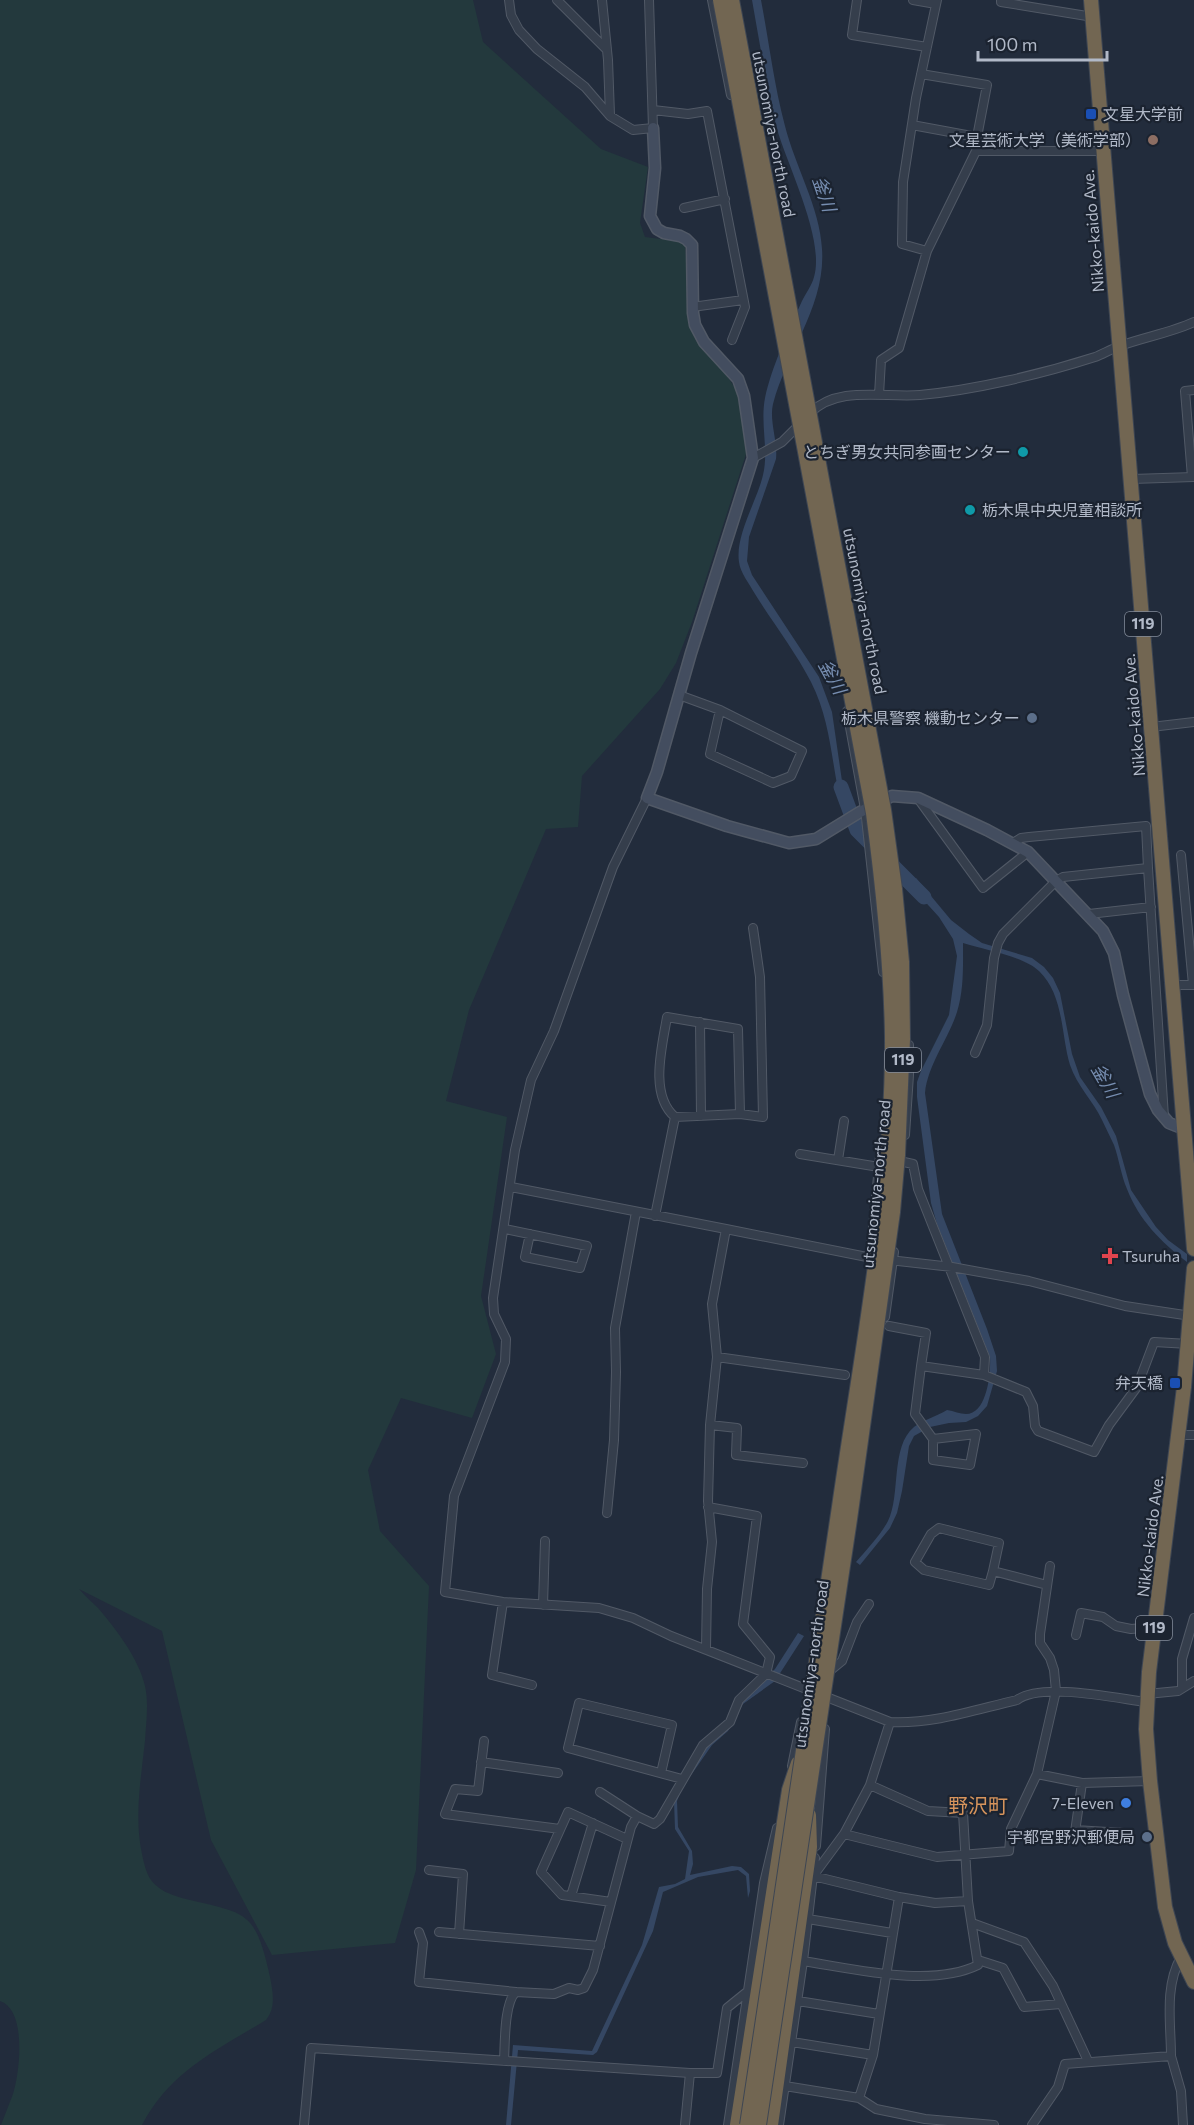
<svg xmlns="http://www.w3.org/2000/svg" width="1194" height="2125" font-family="Commissioner,'Noto Sans JP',sans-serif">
<rect width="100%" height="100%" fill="#222c3c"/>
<!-- green -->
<path fill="#23393d" d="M0,0H473L483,42L601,149L648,167L640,223L645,237L685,242L690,319L737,391L747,451L692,622L676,663L660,689L582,776L578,827L546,829L469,1010L446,1101L507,1117L481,1296L496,1354L472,1418L401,1398L368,1470L380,1531L429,1586L416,1870L395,1943L272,1955L211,1840L162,1631L79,1589C85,1596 92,1602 98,1608C116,1629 139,1659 145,1686C149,1703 146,1723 145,1741C141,1778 134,1817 142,1854C144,1863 146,1873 151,1880C158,1890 171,1895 182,1898C246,1914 255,1908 270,1977C273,1992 276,2008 266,2020C217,2050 170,2071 142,2125H1C5,2115 9,2104 13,2094C20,2072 27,2010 0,2001Z"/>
<!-- water -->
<path fill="#354763" d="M752,0H761C769,42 774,85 785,126C795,166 820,208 822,249C826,305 787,351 773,404C769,421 778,441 776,459L749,537L747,561L752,575L819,677L832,712L842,781L849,805L842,808C831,764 832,724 811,682C795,651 773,623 755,594C750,585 740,572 739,562C735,535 757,501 763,475C769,450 760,424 765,398C771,369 789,329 802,301C806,293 812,285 814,277C825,240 788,167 777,129C766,87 760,43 752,0Z
M916,878L951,920L969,934L982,943L1032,958L1044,967L1053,978L1060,993L1072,1054L1080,1077L1101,1107L1116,1136L1131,1190L1156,1227L1168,1240L1187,1254V1262C1161,1242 1139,1220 1127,1189C1121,1175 1119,1159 1114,1145C1110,1137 1106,1128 1102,1120C1093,1101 1077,1086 1070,1065C1061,1035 1064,995 1039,971C1023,956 985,950 963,943C963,966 964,990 957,1012C948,1040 928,1064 925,1093L942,1214L987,1329L996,1356L997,1371L987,1406L978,1416L966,1422L949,1423L930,1427L914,1436L909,1446L902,1491L897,1513L890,1528L860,1565L856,1562C867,1549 880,1536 888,1521C901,1495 890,1447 914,1427C923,1420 937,1416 947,1410C954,1411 960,1414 966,1414C987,1414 991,1373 990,1357L937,1224L931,1203L917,1097V1082L921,1071L949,1015L957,956L953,939L939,917L909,884Z
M798,1633L804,1636L775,1681L743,1704L728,1731L712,1745L682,1788L677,1801L678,1827L692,1851L693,1864L690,1875L732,1866L741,1867L749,1874L750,1891L748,1898L746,1876L738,1870L698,1877L663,1892L653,1931L597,2052L593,2055L518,2050L511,2125H506L513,2045L592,2051L642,1945L659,1887L675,1884L685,1879L689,1851L675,1829L674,1801L705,1746L727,1728L740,1703L775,1669Z"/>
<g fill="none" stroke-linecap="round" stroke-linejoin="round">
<!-- river -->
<path stroke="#354763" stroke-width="15" d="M841,787L857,830L924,897"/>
<!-- street casing -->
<g stroke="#515966" stroke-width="10">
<path id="street" d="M509,0L511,15L519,30L537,49L585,87L610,116L633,130L653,128L649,0
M557,0L607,50
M602,0L608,60L610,115
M712,0L731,95
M857,0L852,35L927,47
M913,0L936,4
M1001,0V2L1093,17
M653,110L688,114L707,111L745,307L732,340
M912,125L977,137L987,85L921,74
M684,208L725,199
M927,251L902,244L903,182L916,98L937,0
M692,307L743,300
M879,395L881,360L899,348L927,251L976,151H1103
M810,413C838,385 884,398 920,395C975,390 1042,374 1095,357C1103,354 1111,349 1120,346C1144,337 1170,333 1194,322
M753,458L782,442L800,424
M1192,477L1185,391L1194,390
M1132,479L1194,477
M679,695L720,710L802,751L791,776L773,783L710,754L720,710
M847,711L865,809L883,972
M1151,727L1194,722
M647,798L613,867L554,1031L531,1080L515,1150L493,1298L494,1314L506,1339L505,1362L454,1496L445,1592L503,1602L599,1608L633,1618L671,1636L890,1722C934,1724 974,1710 1017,1700C1041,1682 1115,1698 1146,1702
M919,800L983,888L1028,852
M1181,855L1193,985
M1148,868L1164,1117
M1089,914L1151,907
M1172,985H1194
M700,1022L701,1116
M975,1053L987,1025L994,958L998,943L1003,934L1056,881L1063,877L1148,868L1146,826L1029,837L1021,838L1013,843
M675,1117C649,1095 662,1047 667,1017L738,1029L740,1114
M905,1135L909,1075V1045
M800,1154L879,1167
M838,1160L844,1121
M904,1162L913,1164L918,1189L985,1357L984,1375L921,1366L915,1414L933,1439V1460L970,1465L976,1434L933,1439
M511,1187L726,1229L712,1304L717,1357L710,1425L708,1501L712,1542L707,1589L706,1649
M655,1216L675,1117L740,1114L763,1117L760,977L753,928
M505,1229L587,1246L580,1268L525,1257L530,1234
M726,1229L877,1259
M871,1248L881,1146
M889,1260L952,1267L1029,1281L1125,1306L1191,1316
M885,1317L894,1252
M889,1326L926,1333L921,1366
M717,1357L845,1375
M984,1375L1026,1392L1033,1406L1035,1426L1038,1431L1094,1452L1109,1425L1137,1387L1154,1342L1189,1344
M710,1425L737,1428L736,1455L803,1463
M1179,1435H1194
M607,1513L614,1440L616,1372L615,1328L636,1212
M993,1571L989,1585L924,1570L915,1562L931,1534L939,1528L999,1543L993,1571L1047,1585
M503,1602L492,1675L532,1685
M543,1605L545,1541
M1076,1635L1081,1613L1103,1617L1116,1626L1131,1629L1154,1627
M831,1670L842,1661L857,1622L869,1604
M1182,1688V1659L1194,1618
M1147,1694L1178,1691L1194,1681
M890,1722L870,1785L844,1834L813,1876L899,1897L935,1903L968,1901
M484,1741L478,1791L455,1789L445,1814L560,1829
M481,1762L558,1773
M792,1766L801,1722
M661,1773L672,1725L579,1703L568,1748L682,1779
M1037,1774L1082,1783L1150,1781
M600,1792L637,1816
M1075,1830L1124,1833
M1034,1833L1074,1839L1082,1783
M844,1834L937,1857L1009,1851L1011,1829L1037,1774L1056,1691L1054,1670L1050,1658L1040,1643V1634L1050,1566
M816,1846L825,1729
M429,1870L463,1874L459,1934
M571,1896L593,1823
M611,1902L562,1895L541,1872L568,1812L627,1839
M808,1919L892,1933
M972,1923L1024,1942L1053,1986L1088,2061
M419,1932L423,1943L419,1982L516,1992
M439,1932L600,1946
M978,1960L1003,1968L1024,2007L1061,2004
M803,1961C855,1969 931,1988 978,1965L968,1901L963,1813L928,1811L870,1785
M798,2001L879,2014
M792,2042L873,2055
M1171,2056L1181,2091L1183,2125
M504,2061C505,2044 504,2002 516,1992L554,1994L569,1988L578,1990L584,1988L593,1970L631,1827L637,1816L654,1824L660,1819L703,1745L730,1722L739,1700L766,1674L770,1657L743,1624L757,1516L708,1507
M785,2086L859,2098L876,2109L925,2119L994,2125
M859,2098L873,2055L899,1897
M304,2125L311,2048L690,2073H717L727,2008L748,1991
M685,2125L690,2073
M728,2125L764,1883L777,1828
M779,2125L803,1961L815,1858
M1032,2125L1058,2087L1065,2064L1171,2056C1171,2024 1164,1987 1181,1957"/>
</g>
<!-- secondary casing -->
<g stroke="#515966" stroke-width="13">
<path id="secondary" d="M653,128L655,168L650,216L657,229L664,233L680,236L686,239L692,245L693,313L695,325L704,342L738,379L744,396L753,458L691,653L657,772L647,798L727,826L789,843L816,839L860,812L892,796L918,798L987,830L1028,852L1103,931L1114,953L1123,995L1150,1094L1158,1110L1169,1123L1184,1129"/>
</g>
<!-- highway casing -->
<g stroke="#3e4653" stroke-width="16">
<path id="highway" d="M1091,0L1194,1249
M1194,1268L1184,1387L1149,1672L1146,1729L1150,1781L1165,1907L1175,1943L1194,1982
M737,2125L789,1790L798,1763
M771,2125L810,1847L809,1815"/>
</g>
<!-- street -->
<use href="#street" stroke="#353e4c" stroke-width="8"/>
<!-- secondary -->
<use href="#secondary" stroke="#434d5f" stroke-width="10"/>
<!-- highway -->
<use href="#highway" stroke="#726652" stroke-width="14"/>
<!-- highway-bridge casing -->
<g stroke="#3e4653" stroke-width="16" stroke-linecap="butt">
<path id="highway-bridge" d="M720,0L873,813C883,888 891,962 892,1038C893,1192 861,1354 839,1507C810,1713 778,1919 747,2125
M732,0L884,810L895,889L902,962L903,1039L898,1155L893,1212L850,1519L759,2125"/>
</g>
<!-- highway-bridge -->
<use href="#highway-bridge" stroke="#726652" stroke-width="14"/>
</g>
<!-- markers -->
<g fill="#1a4fb4" stroke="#1b2330" stroke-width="2">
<rect x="1085" y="108" width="12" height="12" rx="3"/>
<rect x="1169" y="1377" width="12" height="12" rx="3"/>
</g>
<circle fill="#8d6e63" stroke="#1b2330" stroke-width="2" cx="1153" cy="140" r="6"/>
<g fill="#0f9aa8" stroke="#1b2330" stroke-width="2">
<circle cx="1023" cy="452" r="6"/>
<circle cx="970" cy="510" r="6"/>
</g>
<g fill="#5c6f8a" stroke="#1b2330" stroke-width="2">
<circle cx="1032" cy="718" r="6"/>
<circle cx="1147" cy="1837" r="6"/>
</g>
<path fill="#e0444e" stroke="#1b2330" stroke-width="2" d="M1107 1247h6v6h6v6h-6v6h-6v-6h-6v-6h6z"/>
<circle fill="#3f7fe0" stroke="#1b2330" stroke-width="2" cx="1126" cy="1803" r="6"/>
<g text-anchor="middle" stroke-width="4.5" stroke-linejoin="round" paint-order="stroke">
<!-- shield labels -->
<g fill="#1b2330" stroke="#848c9a" stroke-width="1.5">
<rect x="1125" y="612" width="36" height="24" rx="4.5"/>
<rect x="885" y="1048" width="36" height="24" rx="4.5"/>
<rect x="1136" y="1616" width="36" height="24" rx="4.5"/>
</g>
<g font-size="15" font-weight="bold" fill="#b1b9c8">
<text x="1143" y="629">119</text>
<text x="903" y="1065">119</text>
<text x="1154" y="1633">119</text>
</g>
<!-- poi labels -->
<g font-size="16" fill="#b1b9c8" stroke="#1b2330" text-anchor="end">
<text x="1103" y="120" text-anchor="start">文星大学前</text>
<text x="1141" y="146">文星芸術大学（美術学部）</text>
<text x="1011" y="458">とちぎ男女共同参画センター</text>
<text x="982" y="516" text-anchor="start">栃木県中央児童相談所</text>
<text x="1020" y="724">栃木県警察 機動センター</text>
<text x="1122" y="1262" text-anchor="start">Tsuruha</text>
<text x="1163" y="1389">弁天橋</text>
<text x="1114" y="1809">7-Eleven</text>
<text x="1135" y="1843">宇都宮野沢郵便局</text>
</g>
<!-- street labels -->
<g font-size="16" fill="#b1b9c8" stroke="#1b2330">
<text transform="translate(774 134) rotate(79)" y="6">utsunomiya-north road</text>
<text transform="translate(1093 231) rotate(-95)" y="6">Nikko-kaido Ave.</text>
<text transform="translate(865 611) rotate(79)" y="6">utsunomiya-north road</text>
<text transform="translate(1134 715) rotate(-95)" y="6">Nikko-kaido Ave.</text>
<text transform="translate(876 1184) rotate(-84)" y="6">utsunomiya-north road</text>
<text transform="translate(1150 1536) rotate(-83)" y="6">Nikko-kaido Ave.</text>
<text transform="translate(811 1664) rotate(-82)" y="6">utsunomiya-north road</text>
</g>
<!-- water labels -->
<g font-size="18" font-style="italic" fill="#778eb1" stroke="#1b2330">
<text transform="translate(824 194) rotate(71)" y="6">釜川</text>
<text transform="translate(832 677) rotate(61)" y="6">釜川</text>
<text transform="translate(1105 1081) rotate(60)" y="6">釜川</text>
</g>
<!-- quarter labels -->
<g font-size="20" fill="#d7945c" stroke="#1b2330">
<text x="978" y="1813">野沢町</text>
</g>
</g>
<!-- scale -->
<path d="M978 51v9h129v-9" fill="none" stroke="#b1b9c8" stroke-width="3"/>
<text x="987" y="51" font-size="18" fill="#b1b9c8" stroke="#1b2330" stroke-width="4.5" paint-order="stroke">100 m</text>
</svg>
